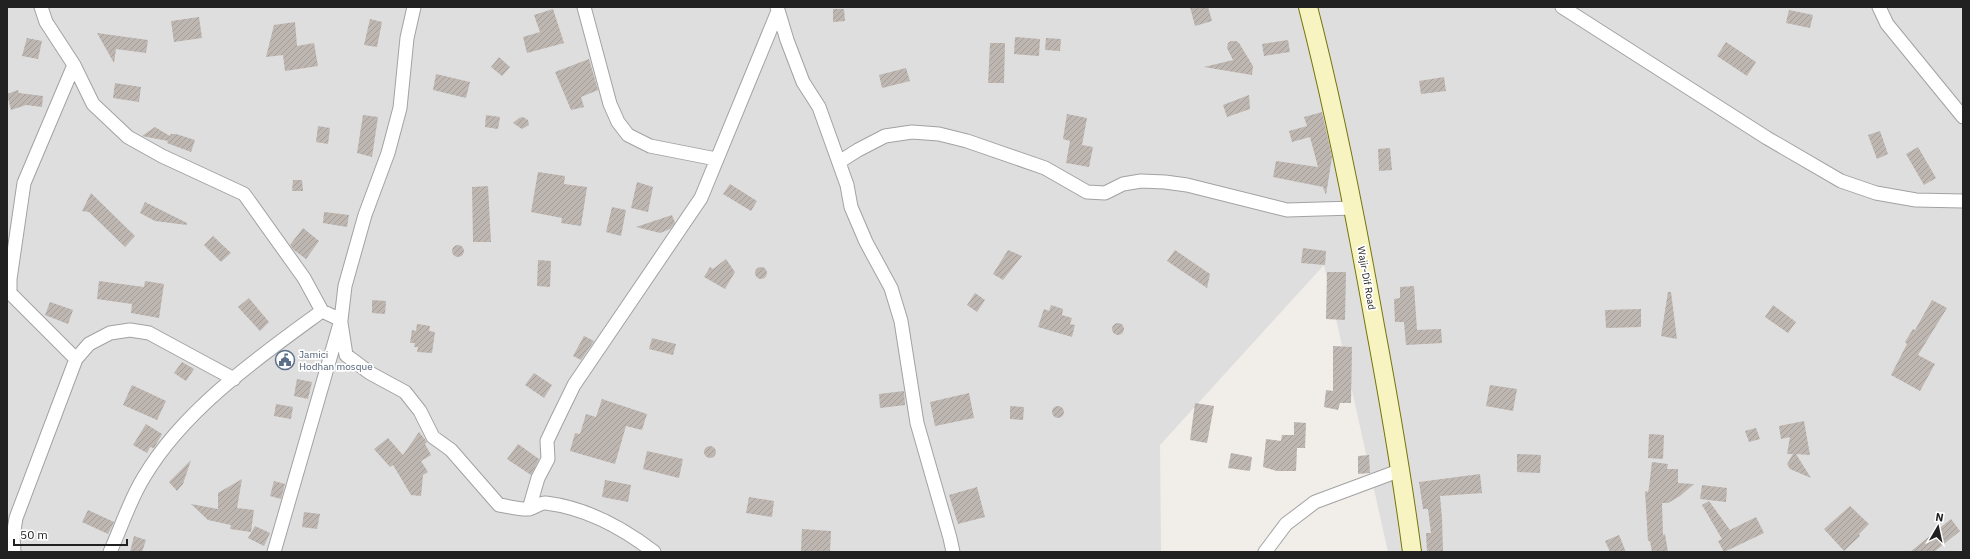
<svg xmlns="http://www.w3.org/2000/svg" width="1970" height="559" font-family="'IBM Plex Sans',sans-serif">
<defs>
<pattern id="building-hatch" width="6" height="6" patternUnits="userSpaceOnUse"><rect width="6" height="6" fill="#beb6b1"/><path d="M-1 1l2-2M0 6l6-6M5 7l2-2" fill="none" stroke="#a39c98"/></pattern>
</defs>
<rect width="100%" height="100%" fill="#f1ede8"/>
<!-- residential -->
<path fill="#dfdede" d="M7,7H1963V552H1388L1324,265L1160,445L1161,552H7Z"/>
<!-- building -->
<path fill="url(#building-hatch)" d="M1190,7H1208L1212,21L1195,26Z
M553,9L564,43L527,53L523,37L540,32L534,15Z
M833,9H844L845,21L833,22Z
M1789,10L1813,15L1810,28L1786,23Z
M199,17L202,38L174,42L171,21Z
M370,19L382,22L377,47L364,45Z
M295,22L297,46L314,43L318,66L285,71L283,55L266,57L274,25Z
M97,33L148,40L146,53L116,49L114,63Z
M1015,37L1040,39L1039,56L1014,54Z
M27,38L42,41L38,59L22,56Z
M1046,38L1061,39L1060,51L1045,50Z
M1288,40L1290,52L1264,56L1262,44Z
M1231,41H1236L1239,43L1253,66L1252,75L1204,67L1233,60L1227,48L1228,43Z
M1726,42L1756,62L1747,76L1717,56Z
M990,43H1005L1004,83H988Z
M499,57L510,67L502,76L491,67Z
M589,59L598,90L581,97L584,107L571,110L555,72Z
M906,68L910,81L882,88L879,75Z
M436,74L470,82L466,98L433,90Z
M1444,77L1446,91L1421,94L1419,81Z
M115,83L141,87L139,102L113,98Z
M18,90L19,93L43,96L42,107L26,105L11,110L7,94Z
M1249,95L1250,109L1227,117L1223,105Z
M1322,112L1332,157L1326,195L1323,187L1273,177L1276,161L1318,167L1310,137L1292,142L1289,131L1307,126L1304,117Z
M1067,114L1087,118L1082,145L1093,147L1089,167L1066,163L1070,141L1063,139Z
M363,115L378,117L372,157L357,153Z
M486,115L500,117L498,129L485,127Z
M523,117L528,120L529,125L522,129L513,123L519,118Z
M318,126L330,128L328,144L316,142Z
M155,127L170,136L171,134H176L195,140L191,152L167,143L168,141L142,136Z
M1880,131L1888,154L1877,159L1868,135Z
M1918,147L1936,178L1924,185L1906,154Z
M1390,148L1392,170L1379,171L1378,149Z
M538,172L565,176L564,184L587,187L581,226L561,223L562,218L531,212Z
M293,180H302L303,191H292Z
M637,182L653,187L648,212L631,208Z
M730,184L757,201L751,211L723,194Z
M488,186L491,242H473L472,187Z
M91,193L135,236L125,247L89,212L82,211Z
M145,202L187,223V225L155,221L140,213Z
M612,207L626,210L621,236L606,232Z
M324,212L349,215L347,227L323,223Z
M672,215L675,223L670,229L660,233L636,227Z
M303,228L319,241L306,259L294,250L290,245Z
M213,236L231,253L221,262L204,245Z
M452 251a6 6 0 1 1 12 0a6 6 0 1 1-12 0Z
M1303,248L1326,251L1325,265L1301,263Z
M1008,250L1022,256L1003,280L993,274Z
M1175,250L1210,274L1207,288L1167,261Z
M726,259L735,272L725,289L704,277L710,267L713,269Z
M538,260L551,261L550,287L537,286Z
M755 273a6 6 0 1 1 12 0a6 6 0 1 1-12 0Z
M1327,272H1346L1345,320L1326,319Z
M99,281L144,287L145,281L164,284L159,318L131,313L132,304L97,299Z
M1414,286L1417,330L1441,329L1442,343L1406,345L1404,322H1395L1394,299L1400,298V287Z
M1668,292H1671L1677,339L1661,336Z
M975,293L985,300L977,312L967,305Z
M249,298L269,322L260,331L238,307Z
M372,300L386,301L385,314L372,313Z
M1932,300L1947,308L1918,355L1935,364L1920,391L1891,375L1907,344L1905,342L1913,329L1915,330Z
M50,302L73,310L68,324L45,315Z
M1051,305L1063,309L1062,315L1072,318L1070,324L1075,325L1072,337L1038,327L1044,309L1049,311Z
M1773,305L1796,322L1788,333L1765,317Z
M1641,309V327L1606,328L1605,310Z
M1112 329a6 6 0 1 1 12 0a6 6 0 1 1-12 0Z
M417,324L430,326L429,331L435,332L432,353L417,352L418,347H414L415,343H410L412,330L416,331Z
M584,336L594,341L581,360L573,356Z
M652,338L676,344L673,355L649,349Z
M1333,346L1352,347L1351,403H1340L1338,410L1324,407L1326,390L1333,391Z
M182,362L194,369L186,381L174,373Z
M534,373L552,385L544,398L525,385Z
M297,379L312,382L308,399L294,396Z
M132,385L166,401L157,420L123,405Z
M1490,385L1517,389L1513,411L1486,406Z
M904,391L905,405L880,408L879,394Z
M969,393L974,418L935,426L930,402Z
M602,399L647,414L642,430L626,426L615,464L570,451L575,433L580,434L586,414L596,417Z
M1195,403L1214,406L1207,443L1190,440Z
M276,404L293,407L291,419L274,416Z
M1052 412a6 6 0 1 1 12 0a6 6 0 1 1-12 0Z
M1010,406L1024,407L1023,420L1010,419Z
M1804,421L1810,455L1796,454L1811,478L1790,469L1787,464L1793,454H1787L1790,437L1781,439L1779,426Z
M1294,422L1306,423L1305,448H1297L1296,471H1277L1263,467L1266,439L1281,441L1282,435H1294Z
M146,424L162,434L154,448L150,447L147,453L133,445Z
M1756,428L1760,439L1749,442L1745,431Z
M419,432L427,442L425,444L431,455L421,461L428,472L423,475L421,496L411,495L393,465L390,467L374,449L388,438L403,455Z
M1649,434L1664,435L1663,459L1648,458Z
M518,444L539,459L531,475L507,459Z
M704 452a6 6 0 1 1 12 0a6 6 0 1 1-12 0Z
M647,451L683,459L679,478L643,469Z
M1231,453L1252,457L1250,471L1228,468Z
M1517,454L1541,455L1540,473L1517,472Z
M1369,455L1370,473L1358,474V456Z
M191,460L183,484L177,491L169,482Z
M1652,462L1668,464L1667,469H1678V483L1694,484L1680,496L1668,503H1662L1663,535L1665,534L1668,552H1652L1650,541H1648L1645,491L1648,492L1649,487Z
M1480,474L1482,493L1440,496L1442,518L1443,552H1427L1426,533H1431L1428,509H1423L1419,482Z
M242,479L237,508L254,510L251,532L230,529L231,525L208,520L191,504L218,509V493Z
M605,480L631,485L628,502L602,497Z
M274,481L285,484L281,499L270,496Z
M1702,485L1727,488L1726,502L1700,499Z
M977,487L985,517L958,524L949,495Z
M749,497L774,501L772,517L746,513Z
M1709,501L1730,530L1756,517L1764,533L1724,552L1718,541L1722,539L1702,505Z
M1850,506L1869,524L1859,534L1860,536L1844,551L1824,529Z
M88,510L114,522L108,534L82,522Z
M304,512L320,514L317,529L302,527Z
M1951,519L1960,531L1934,552H1910Z
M255,526L270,533L264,546L248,538Z
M802,529L831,531L830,552L801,551Z
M1619,535L1626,552H1610L1605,541Z
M134,536L146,540L142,552H130Z"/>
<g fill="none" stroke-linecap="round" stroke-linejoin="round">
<!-- street casing -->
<g stroke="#a2a2a2" stroke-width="15">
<path id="street" d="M41,7L46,22L74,65L93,104L128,137L162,156L244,194L304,278L322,311L341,320
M584,7L610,104L618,122L628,135L650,146L716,159
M777,7L787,40L803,82L819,107L847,185L851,207L866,242L891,288L901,321L917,423L950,538L953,552
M1562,7L1767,138L1841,181L1876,193L1916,200L1963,201
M1879,7L1887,24L1963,117
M74,65L24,183L10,279V293L76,359
M839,162L858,150L885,136L912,132L939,134L967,141L1045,168L1087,192L1105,193L1123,184L1141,181L1165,182L1187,185L1287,210L1354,208
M341,323L346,355L370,373L405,392L420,411L433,437L451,450L499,505C507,506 520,510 529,509C535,508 540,502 546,503C586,508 623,528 654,552
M529,509L538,478L548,459L547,441L555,424L574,385L701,198L778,11
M14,552L13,536L16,518L76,359L89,344L110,333L130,330L149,333L234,379
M110,552C121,528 130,499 144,477C184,409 259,357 322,311
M274,552L341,320L345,286L365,215L388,153L400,108L407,38L414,7
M1265,552L1286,524L1315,502L1401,470"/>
</g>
<!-- secondary casing -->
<g stroke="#75750b" stroke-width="20">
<path id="secondary" d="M1308,7C1335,112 1356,219 1375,326C1389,401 1402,476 1412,552"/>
</g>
<!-- street -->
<use href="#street" stroke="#fff" stroke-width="13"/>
<!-- secondary -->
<use href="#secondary" stroke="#f7f4c1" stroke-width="18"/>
</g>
<!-- icons -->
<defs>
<g id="civic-ring" transform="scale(1)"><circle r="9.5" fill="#fff" stroke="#5c6f8a" stroke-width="1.5"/><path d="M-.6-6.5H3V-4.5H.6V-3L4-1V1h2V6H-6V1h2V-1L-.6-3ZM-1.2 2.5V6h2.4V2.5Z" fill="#5c6f8a"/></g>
</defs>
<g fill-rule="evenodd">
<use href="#civic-ring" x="285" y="360"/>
</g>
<g text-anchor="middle" stroke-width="3.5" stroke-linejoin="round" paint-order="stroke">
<!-- street labels -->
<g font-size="10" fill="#212121" stroke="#fff">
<text transform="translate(1367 278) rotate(80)" y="4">Wajir-Dif Road</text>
</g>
<!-- service labels -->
<g font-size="10" fill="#4e5e75" stroke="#fff" text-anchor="start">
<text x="299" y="358">Jamici<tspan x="299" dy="12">Hodhan mosque</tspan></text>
</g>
</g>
<!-- border -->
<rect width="1970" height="559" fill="none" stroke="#212121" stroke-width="16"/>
<!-- north arrow -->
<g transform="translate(1938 527) rotate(9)" stroke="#ffffff" stroke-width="3" paint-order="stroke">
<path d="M0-3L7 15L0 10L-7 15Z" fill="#212121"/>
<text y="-6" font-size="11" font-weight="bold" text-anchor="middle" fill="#212121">N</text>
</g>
<!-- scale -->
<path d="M14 539v6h113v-6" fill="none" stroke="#212121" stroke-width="2"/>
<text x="20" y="539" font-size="12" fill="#212121" stroke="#ffffff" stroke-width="3" paint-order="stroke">50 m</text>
</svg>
